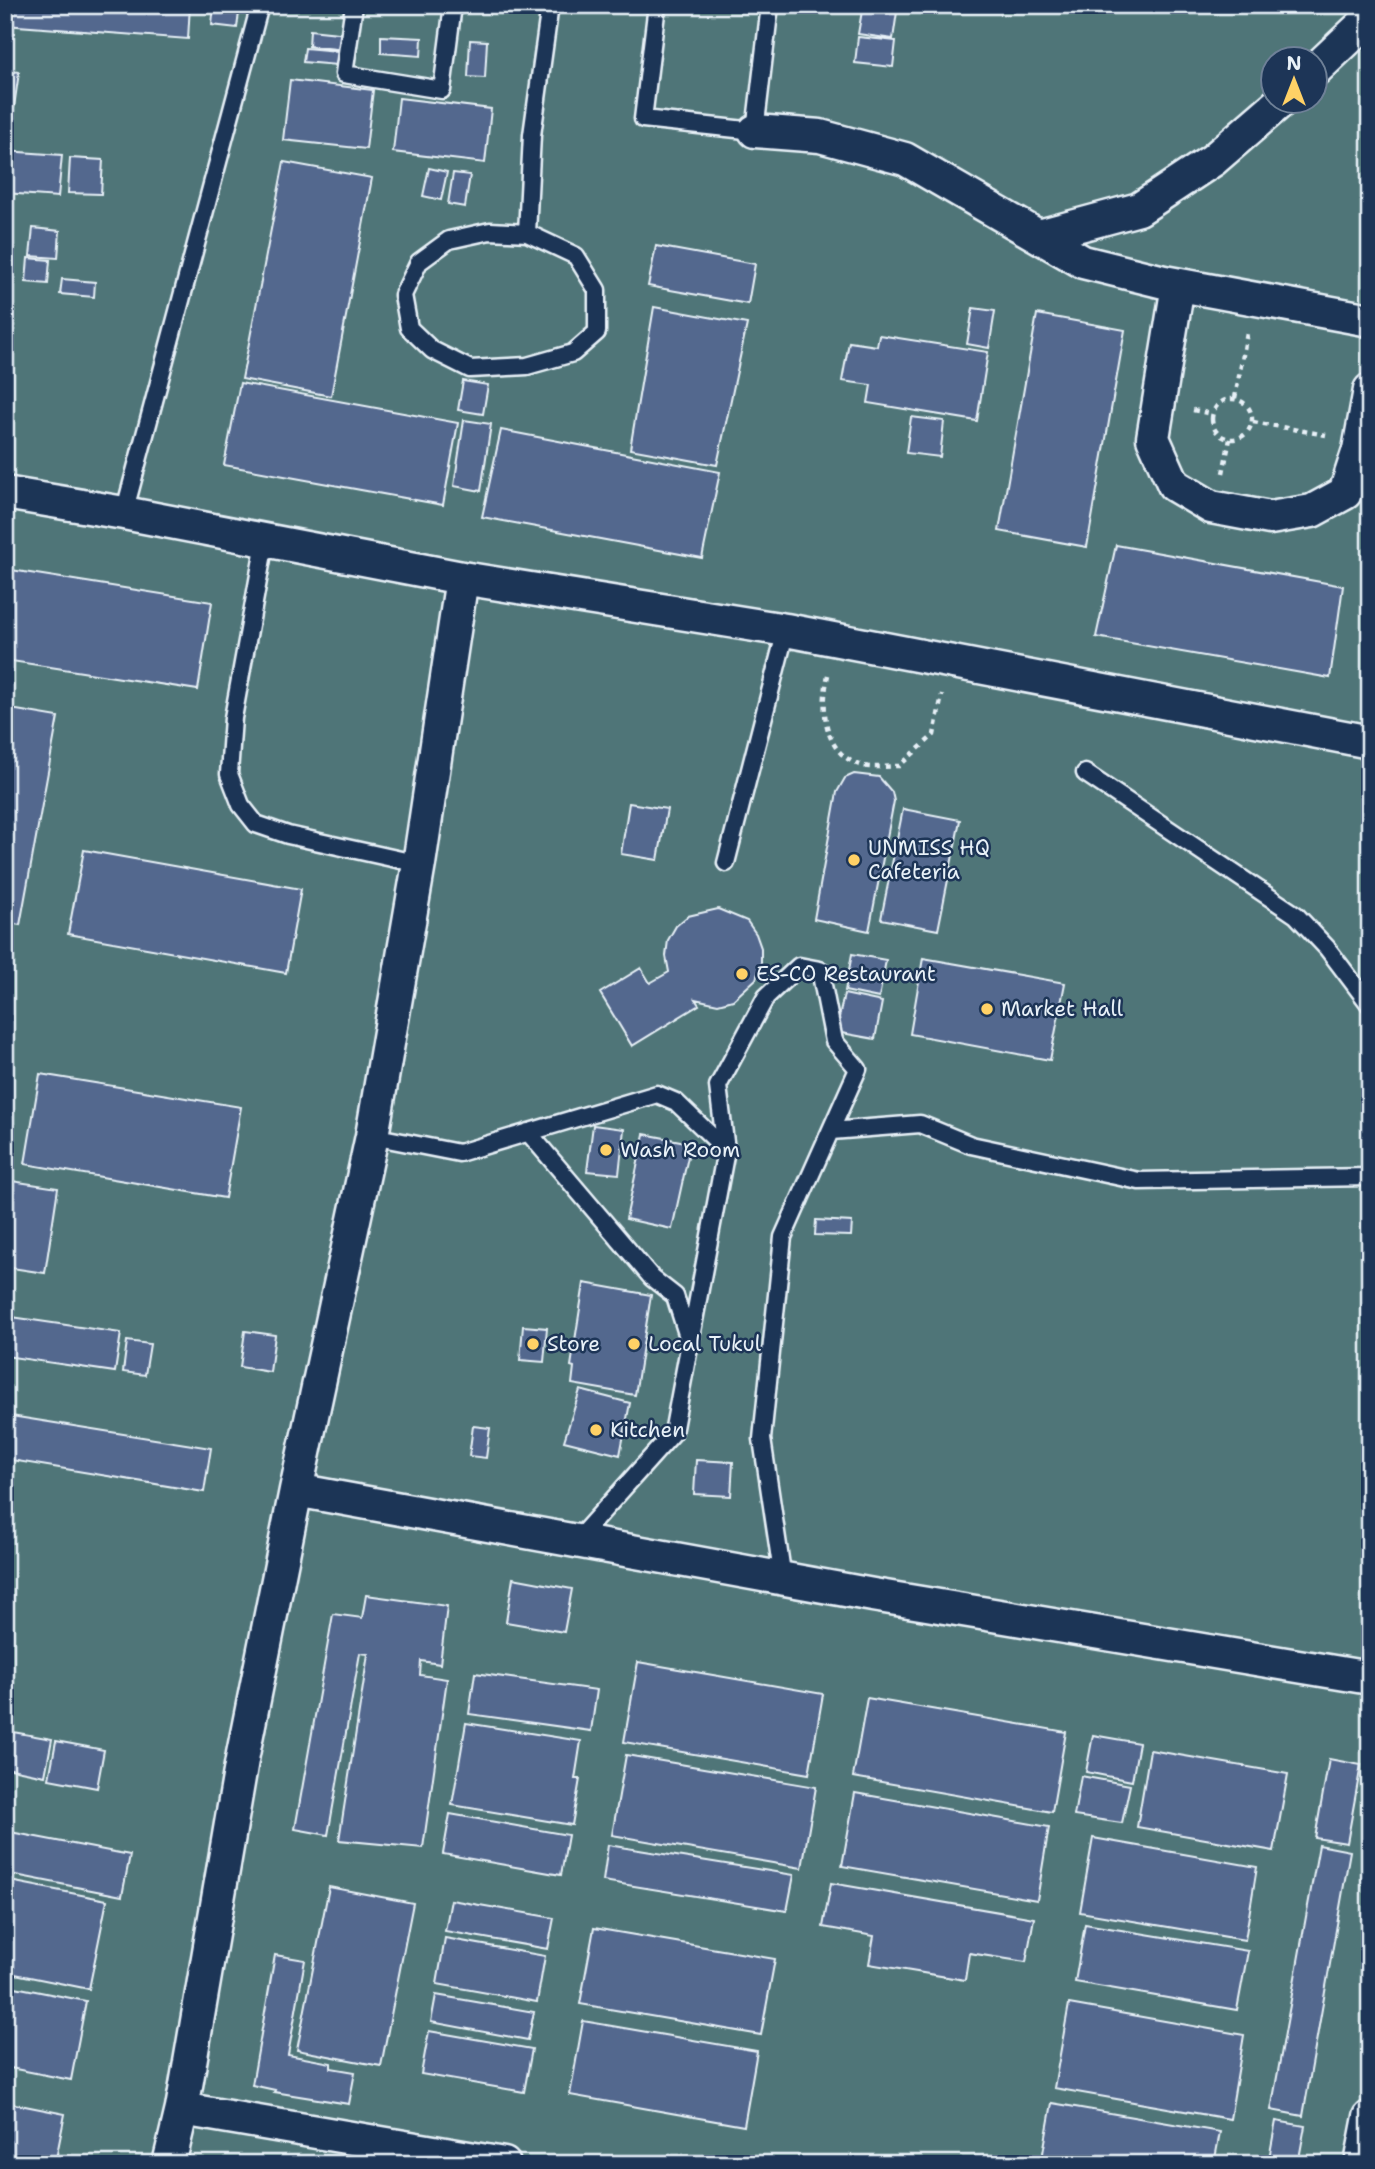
<svg xmlns="http://www.w3.org/2000/svg" width="1375" height="2169" font-family="'Shantell Sans',sans-serif">
<rect width="100%" height="100%" fill="#1d3557"/>
<filter id="ink" filterUnits="userSpaceOnUse"><feTurbulence type="fractalNoise" baseFrequency=".0143" numOctaves="2"/><feDisplacementMap in="SourceGraphic" scale="14" xChannelSelector="R" yChannelSelector="G"/><feConvolveMatrix kernelMatrix="1 2 1 2 8 2 1 2 1" color-interpolation-filters="sRGB"/></filter>
<g filter="url(#ink)">
<!-- green -->
<path fill="#4f7578" stroke="#9cb3b8" stroke-width="2" fill-rule="evenodd" d="M5,5H1370V2164H5ZM1274,60H1316V102H1274Z"/>
<!-- building -->
<path fill="#52678e" stroke="#e8f1f8" stroke-width="2" d="M5,5H190L188,39L5,25Z
M214,5H240L237,28L212,25Z
M863,5H898L893,39L858,34Z
M310,30L347,34L345,50L309,46Z
M381,36L422,38L421,56L381,53Z
M858,37L896,41L893,67L855,63Z
M470,40L487,41L485,78L468,77Z
M305,48L338,51L337,65L303,62Z
M5,70L19,72L14,107L5,106Z
M290,80L373,90L366,149L283,140Z
M399,98L491,109L485,163L393,152Z
M5,151L62,155L58,197L5,193Z
M70,158L103,160L101,194L68,193Z
M284,162L372,178L331,396L242,379Z
M429,168L447,172L441,200L423,196Z
M453,173L470,175L465,207L448,204Z
M33,228L60,231L58,258L30,256Z
M656,246L755,264L748,304L648,286Z
M28,258L50,260L48,284L26,282Z
M62,279L95,282L94,297L60,294Z
M654,307L747,324L717,465L630,449Z
M973,308L995,311L989,348L967,344Z
M1037,314L1125,330L1087,547L999,531Z
M879,335L988,352L977,421L868,403L871,385L842,381L849,342L877,346Z
M463,381L488,385L483,414L458,410Z
M240,383L458,423L443,505L224,465Z
M911,417L944,421L940,457L906,453Z
M464,420L491,424L481,491L454,486Z
M501,430L720,472L702,558L482,517Z
M1116,545L1343,586L1330,678L1096,637Z
M1370,563V601L1364,600Z
M5,569L212,602L198,690L5,660Z
M5,708L58,717L20,925L5,922Z
M854,774L879,777L892,792L894,801L869,931L814,919L837,792L845,778Z
M629,803L667,809L658,860L621,854Z
M903,809L960,820L938,930L881,919Z
M84,850L301,889L286,973L68,934Z
M718,909L747,921L756,934L761,948V964L756,979L733,1000L718,1004L695,999L699,1005L632,1046L600,993L641,968L650,983L669,972L666,956L668,940L676,926L688,916Z
M852,954L886,960L879,998L845,991Z
M923,958L1065,983L1050,1060L910,1034Z
M844,994L882,1002L875,1039L836,1032Z
M40,1074L241,1107L225,1198L25,1164Z
M593,1125L624,1129L619,1174L587,1171Z
M644,1134L691,1143L672,1229L626,1219Z
M5,1180L58,1188L45,1273L5,1267Z
M816,1220L852,1222L851,1236L815,1235Z
M584,1283L651,1295L635,1395L572,1384L574,1367L571,1366Z
M5,1316L121,1333L115,1372L5,1356Z
M523,1326L547,1328L544,1362L520,1360Z
M245,1331L275,1335L270,1372L240,1367Z
M127,1341L150,1344L145,1375L123,1372Z
M580,1390L630,1403L620,1455L564,1441Z
M5,1415L211,1448L204,1492L5,1459Z
M473,1426L490,1428L486,1458L469,1456Z
M696,1460L733,1462L731,1496L694,1494Z
M513,1578L572,1589L564,1632L506,1622Z
M366,1595L447,1606L440,1664L421,1661L420,1675L447,1679L423,1848L339,1840L368,1654L360,1653L328,1835L295,1829L333,1614L362,1618Z
M638,1662L823,1694L809,1774L624,1742Z
M475,1673L597,1690L591,1731L469,1714Z
M867,1698L1066,1732L1052,1812L853,1777Z
M466,1723L581,1741L575,1779H580L572,1825L452,1805Z
M13,1732L52,1739L45,1776L6,1768Z
M1093,1735L1139,1743L1132,1781L1086,1772Z
M56,1741L104,1750L97,1788L49,1779Z
M1150,1750L1288,1774L1274,1851L1137,1827Z
M626,1755L816,1787L802,1868L612,1835Z
M1329,1759L1361,1765L1347,1843L1315,1838Z
M1081,1776L1130,1785L1122,1823L1074,1816Z
M855,1793L1049,1827L1037,1900L842,1866Z
M450,1814L568,1835L561,1875L443,1854Z
M5,1831L130,1855L122,1896L5,1873Z
M1093,1838L1257,1867L1245,1940L1080,1912Z
M608,1845L794,1875L787,1911L603,1881Z
M1319,1845L1350,1851L1303,2116L1271,2110Z
M5,1880L107,1900L89,1989L5,1972Z
M831,1883L1034,1918L1026,1962L969,1953L965,1980L869,1964L874,1936L823,1927Z
M329,1887L413,1903L381,2066L297,2050Z
M451,1900L554,1918L548,1949L445,1931Z
M1085,1924L1248,1951L1237,2010L1075,1982Z
M594,1928L775,1959L761,2035L580,2004Z
M445,1938L545,1956L537,2002L437,1984Z
M275,1955L305,1960L288,2055L331,2063V2068L355,2072L349,2104L274,2092L275,2090L252,2085Z
M5,1985L86,2001L71,2080L5,2067Z
M436,1995L534,2012L528,2040L431,2022Z
M1069,2004L1244,2035L1230,2119L1054,2088Z
M583,2021L757,2051L744,2126L570,2095Z
M429,2031L532,2049L524,2092L421,2074Z
M5,2102L65,2114L55,2164H5Z
M1052,2103L1220,2132L1214,2164H1041Z
M1276,2121L1305,2126L1298,2164H1268Z"/>
<g fill="none" stroke-linecap="round" stroke-linejoin="round">
<!-- lane casing -->
<g stroke="#e8f1f8" stroke-width="21">
<path id="lane" d="M354,5L344,74L442,90L453,5
M657,5L643,119L755,131L770,5
M490,231L527,233L576,256L597,290V332L573,353L527,366L470,369L432,350L409,328L403,295L419,262L449,240Z
M527,233L532,135L550,5
M124,513L260,5
M265,542L233,718L229,774L241,805L256,824L288,835L419,864
M1085,773L1296,915L1327,948L1370,1005
M726,863L786,630
M831,1131L920,1124L971,1145L1139,1181L1370,1177
M528,1132L652,1278L675,1296L689,1340
M372,1136L459,1153L657,1094L676,1102L726,1150
M576,1541L673,1433L726,1150L718,1086L766,997L799,966L820,970L834,1041L858,1069L783,1237L762,1439L783,1579"/>
</g>
<!-- street casing -->
<g stroke="#e8f1f8" stroke-width="37">
<path id="street" d="M1316,69L1370,18
M755,131L820,136L905,159L1083,262L1164,282L1370,320
M1039,236L1139,209L1213,160L1280,102
M1178,285L1153,438L1174,485L1211,507L1270,518L1312,511L1345,493L1359,450L1370,390
M5,493L124,513L462,578L786,630L1370,742
M296,1490L873,1595L1370,1678
M182,2109L504,2164
M169,2164L182,2109L243,1754L296,1490L372,1136L419,864L462,578
M1361,2164L1370,2117"/>
</g>
<!-- path -->
<path stroke="#e8f1f8" stroke-width="4.5" stroke-dasharray="5 5" stroke-linecap="butt" d="M1235,398L1247,333
M1212 419a20 20 0 1 1 40 0a20 20 0 1 1-40 0Z
M1193,410L1212,414
M1253,422L1326,435
M1223,473L1230,439
M828,675C821,707 822,752 860,765C871,769 888,766 899,766L934,735L942,695"/>
<!-- lane -->
<use href="#lane" stroke="#1d3557" stroke-width="16"/>
<!-- street -->
<use href="#street" stroke="#1d3557" stroke-width="32"/>
</g>
</g>
<!-- markers -->
<g fill="#ffd166" stroke="#1d3557" stroke-width="2.5">
<circle cx="854" cy="860" r="7"/>
<circle cx="742" cy="974" r="7"/>
<circle cx="987" cy="1009" r="7"/>
<circle cx="606" cy="1150" r="7"/>
<circle cx="533" cy="1344" r="7"/>
<circle cx="634" cy="1344" r="7"/>
<circle cx="596" cy="1430" r="7"/>
</g>
<g text-anchor="middle" stroke-width="5" stroke-linejoin="round" paint-order="stroke">
<!-- poi labels -->
<g font-size="21" fill="#e8f1f8" stroke="#1d3557" text-anchor="start">
<text x="868" y="855">UNMISS HQ<tspan x="868" dy="24">Cafeteria</tspan></text>
<text x="756" y="981">ES-CO Restaurant</text>
<text x="1001" y="1016">Market Hall</text>
<text x="620" y="1157">Wash Room</text>
<text x="547" y="1351">Store</text>
<text x="648" y="1351">Local Tukul</text>
<text x="610" y="1437">Kitchen</text>
</g>
</g>
<!-- margin -->
<rect width="1375" height="2169" fill="none" stroke="#1d3557" stroke-width="28"/>
<rect x="14" y="14" width="1347" height="2141" fill="none" stroke="#e8f1f8" stroke-width="2.5" filter="url(#ink)"/>
<!-- north arrow -->
<g transform="translate(1294 80)"><circle r="33" fill="#1d3557" stroke="#6e8097" stroke-width="2"/>
<path d="M0-5L12 26L0 18L-12 26Z" fill="#ffd166"/>
<text y="-10" font-size="19" font-weight="bold" text-anchor="middle" fill="#e8f1f8">N</text>
</g>
</svg>
